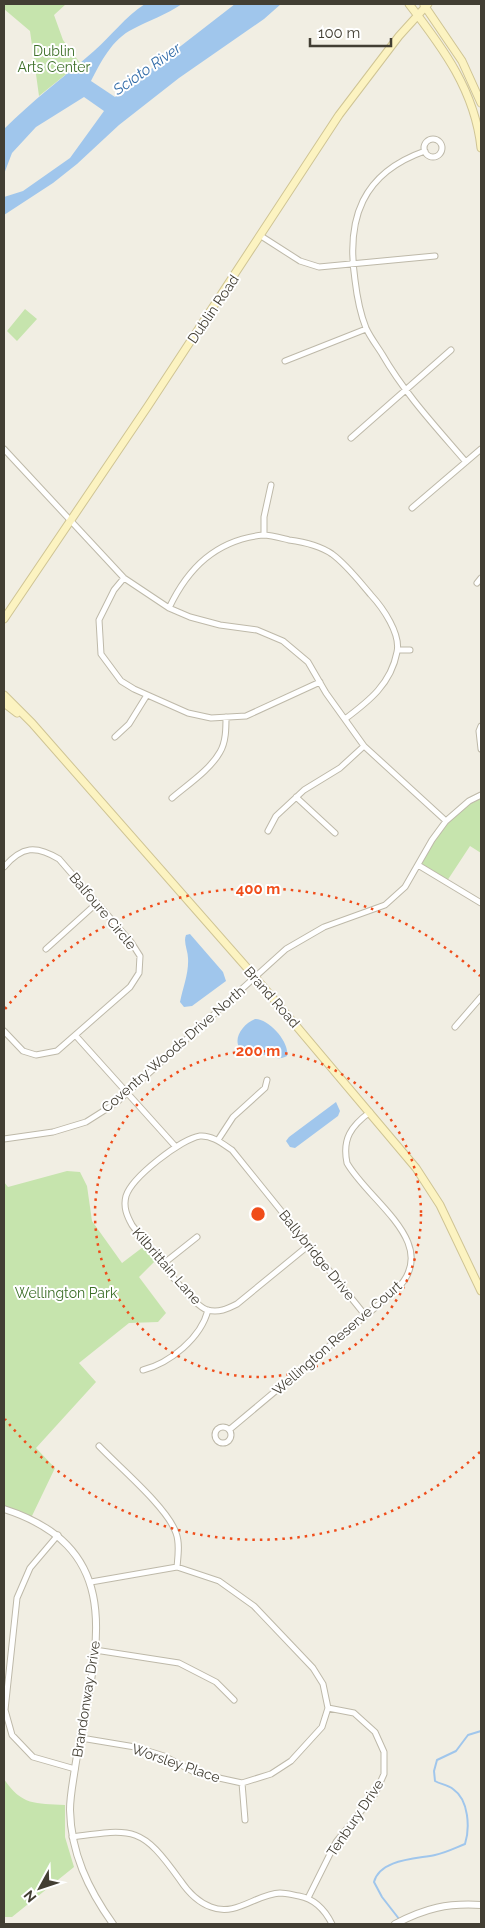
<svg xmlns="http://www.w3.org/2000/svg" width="485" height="1928" font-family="Raleway,sans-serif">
<rect width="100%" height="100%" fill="#f1eee3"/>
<!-- green -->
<path fill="#c6e4ad" d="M4,4H66L54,15L63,40L80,63L39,96L30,31L4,9Z
M25,309L37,319L17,341L7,331Z
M481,795V853L470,846L447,881L418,865L446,821Z
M67,1171L80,1172L87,1186L92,1221L122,1263L147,1244L158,1258L139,1277L166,1313L158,1322L129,1323L79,1363L96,1382L36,1448L55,1468L31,1518L4,1509V1182L8,1187Z
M4,1779C22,1806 35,1803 65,1805V1837L74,1867L12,1917H4Z"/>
<!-- water -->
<path fill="#a0c6ec" d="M145,4H182C166,15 150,20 133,29C112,39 101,62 91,81L115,97L235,4H281L264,19L179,78L119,125L77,164L53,183L4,215V197L23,191L70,158L104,111L84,97L36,127L12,153L4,174V129C32,101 64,77 94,51C112,35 125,17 145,4Z
M190,934L223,972L226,981L192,1006L184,1007L180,1002C183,987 189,973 188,958C188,951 183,942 186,935Z
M255,1019C268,1018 290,1042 287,1056C279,1060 276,1058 268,1055C262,1054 255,1056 248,1054C228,1046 240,1025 255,1019Z
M336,1102L340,1111L338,1116L295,1148L290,1147L286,1141L289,1137Z"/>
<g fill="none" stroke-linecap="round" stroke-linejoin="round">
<!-- stream -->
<path stroke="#a0c6ec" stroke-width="2" d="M403,1924L382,1897L374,1882C380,1859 416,1859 435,1855C445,1853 455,1848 465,1844C470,1828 469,1800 453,1789C448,1785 440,1784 435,1781L434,1771L437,1760L456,1751L468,1735L481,1731"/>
<!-- minor casing -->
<g stroke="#beb9a9" stroke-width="7">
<path id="minor" d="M424 148a9 9 0 1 1 18 0a9 9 0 1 1-18 0Z
M425,151C362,173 346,219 355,280C357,297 360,313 366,328C370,337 377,346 382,354C405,394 436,427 466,462
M261,236L300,261L319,267L435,256
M285,361L366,329
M351,438L451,350
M4,449L124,578L169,608L190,617L220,625L257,630L283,641L308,662L326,693L364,746L446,821
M412,508L481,449
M264,535V517L271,485
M124,578L114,590L99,620L101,654L121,681L134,689L188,713L211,718L246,716L320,682
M477,583L481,578
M169,608C188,568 216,540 263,535C271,535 281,538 289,540C304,542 319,545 332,554C347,565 359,581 371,595C383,608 401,634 397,652C391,684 369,701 345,719
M398,650H410
M481,726L479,731L481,749
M115,737L129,724L147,695
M296,797L335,833
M172,798C187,785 210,770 220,752C226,742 226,728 226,717
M268,831L276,816L304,790L340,768L364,746
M418,865L481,903
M4,867C22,846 36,845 59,859L131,942L140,956L139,973L130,987L57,1051L36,1055L23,1051L4,1031
M46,949L97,903
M455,1027L481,997
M76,1036L175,1146
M4,1139L53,1132L86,1122L116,1103L286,949L324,927L385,905L405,887L432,840L446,821L469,801L481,795
M218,1140L233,1117L265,1088L267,1080
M309,1245L237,1304C227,1309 219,1313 207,1310C191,1305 145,1242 132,1225C127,1216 123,1207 126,1196C132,1177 181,1139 200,1136C212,1135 223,1144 232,1150L365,1315
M163,1264L197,1237
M143,1370C170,1363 201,1338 208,1310
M215 1435a8 8 0 1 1 16 0a8 8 0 1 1-16 0Z
M229,1430L395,1291C444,1245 369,1202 347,1163C342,1139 351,1126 370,1112
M99,1446C118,1466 168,1508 176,1533C180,1543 178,1556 177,1567
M58,1535L30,1568L17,1598L5,1710L12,1735L33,1757L75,1769
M95,1650L179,1663L216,1682L234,1700
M81,1738L135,1747L164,1756L196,1773L242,1783L271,1774L291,1761L322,1727L328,1708L323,1684L313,1668L254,1606L219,1581L177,1567L91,1582
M242,1783L245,1820
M72,1837C135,1828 142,1827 180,1880C188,1892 197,1902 211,1907C236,1917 256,1894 280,1893C286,1893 293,1895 299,1896C315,1899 325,1910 332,1924
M308,1898L336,1842L375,1794L384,1774V1752L375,1732L354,1713L328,1708"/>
</g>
<!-- tertiary casing -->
<g stroke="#beb9a9" stroke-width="8">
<path id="tertiary" d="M4,1509C138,1552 91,1664 75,1768C73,1782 70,1796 70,1810C71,1853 88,1889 113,1924
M395,1924C426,1908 447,1903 481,1905"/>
</g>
<!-- secondary casing -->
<g stroke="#cfc494" stroke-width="9">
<path id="secondary" d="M409,4C443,48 475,91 481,148
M424,5L462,61L481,103
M4,619L148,406L339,115L399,36L428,4
M4,695L32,723L255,977L416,1168L440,1205L481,1291
M4,703L17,713"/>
</g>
<!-- minor -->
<use href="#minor" stroke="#fff" stroke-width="5"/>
<!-- tertiary -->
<use href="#tertiary" stroke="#fff" stroke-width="6"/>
<!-- secondary -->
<use href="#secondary" stroke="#fcf3c1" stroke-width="7"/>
</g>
<!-- distance rings -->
<g fill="none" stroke="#f04d1a" stroke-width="2.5" stroke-dasharray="2.5 5">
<circle cx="258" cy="1214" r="163"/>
<path d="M480 1452A325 325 0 0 1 5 1419M5 1009A325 325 0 0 1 480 976"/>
</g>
<g text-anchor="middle" stroke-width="4" stroke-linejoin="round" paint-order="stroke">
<!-- park labels -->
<g font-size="14" fill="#3e702a" stroke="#fff">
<text x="54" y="56">Dublin<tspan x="54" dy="16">Arts Center</tspan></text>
<text x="66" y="1298">Wellington Park</text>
</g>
<!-- street labels -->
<g font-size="14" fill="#423e33" stroke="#fff">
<text transform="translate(213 309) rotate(-56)" y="5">Dublin Road</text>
<text transform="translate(103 911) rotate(50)" y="5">Balfoure Circle</text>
<text transform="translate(272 997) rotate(49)" y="5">Brand Road</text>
<text transform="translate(173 1049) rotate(-41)" y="5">Coventry Woods Drive North</text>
<text transform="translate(317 1255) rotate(51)" y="5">Ballybridge Drive</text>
<text transform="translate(167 1266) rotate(49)" y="5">Kilbrittain Lane</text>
<text transform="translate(337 1338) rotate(-41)" y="5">Wellington Reserve Court</text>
<text transform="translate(86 1699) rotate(-81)" y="5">Brandonway Drive</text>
<text transform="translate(176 1763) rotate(19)" y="5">Worsley Place</text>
<text transform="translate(355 1818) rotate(-56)" y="5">Tenbury Drive</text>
</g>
<!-- water labels -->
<g font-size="15" font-style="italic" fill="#326ca8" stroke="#fff">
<text transform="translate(147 69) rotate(-35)" y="5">Scioto River</text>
</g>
</g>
<circle cx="258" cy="1214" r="8" fill="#f04d1a" stroke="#fff" stroke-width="2.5"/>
<g font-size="15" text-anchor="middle" font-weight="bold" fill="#f04d1a" stroke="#fff" stroke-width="4" stroke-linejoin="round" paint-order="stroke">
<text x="258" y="894">400 m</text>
<text x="258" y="1056">200 m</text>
</g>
<!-- border -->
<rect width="485" height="1928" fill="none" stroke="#423e33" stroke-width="10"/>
<!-- north arrow -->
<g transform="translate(40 1888) rotate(230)" stroke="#ffffff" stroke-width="4" paint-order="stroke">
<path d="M0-4L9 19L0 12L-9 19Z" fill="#423e33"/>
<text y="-8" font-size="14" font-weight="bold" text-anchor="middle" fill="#423e33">N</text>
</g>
<!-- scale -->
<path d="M310 38v8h81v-8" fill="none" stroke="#423e33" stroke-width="2.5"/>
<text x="318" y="38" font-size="15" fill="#423e33" stroke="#ffffff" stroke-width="4" paint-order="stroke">100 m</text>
</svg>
